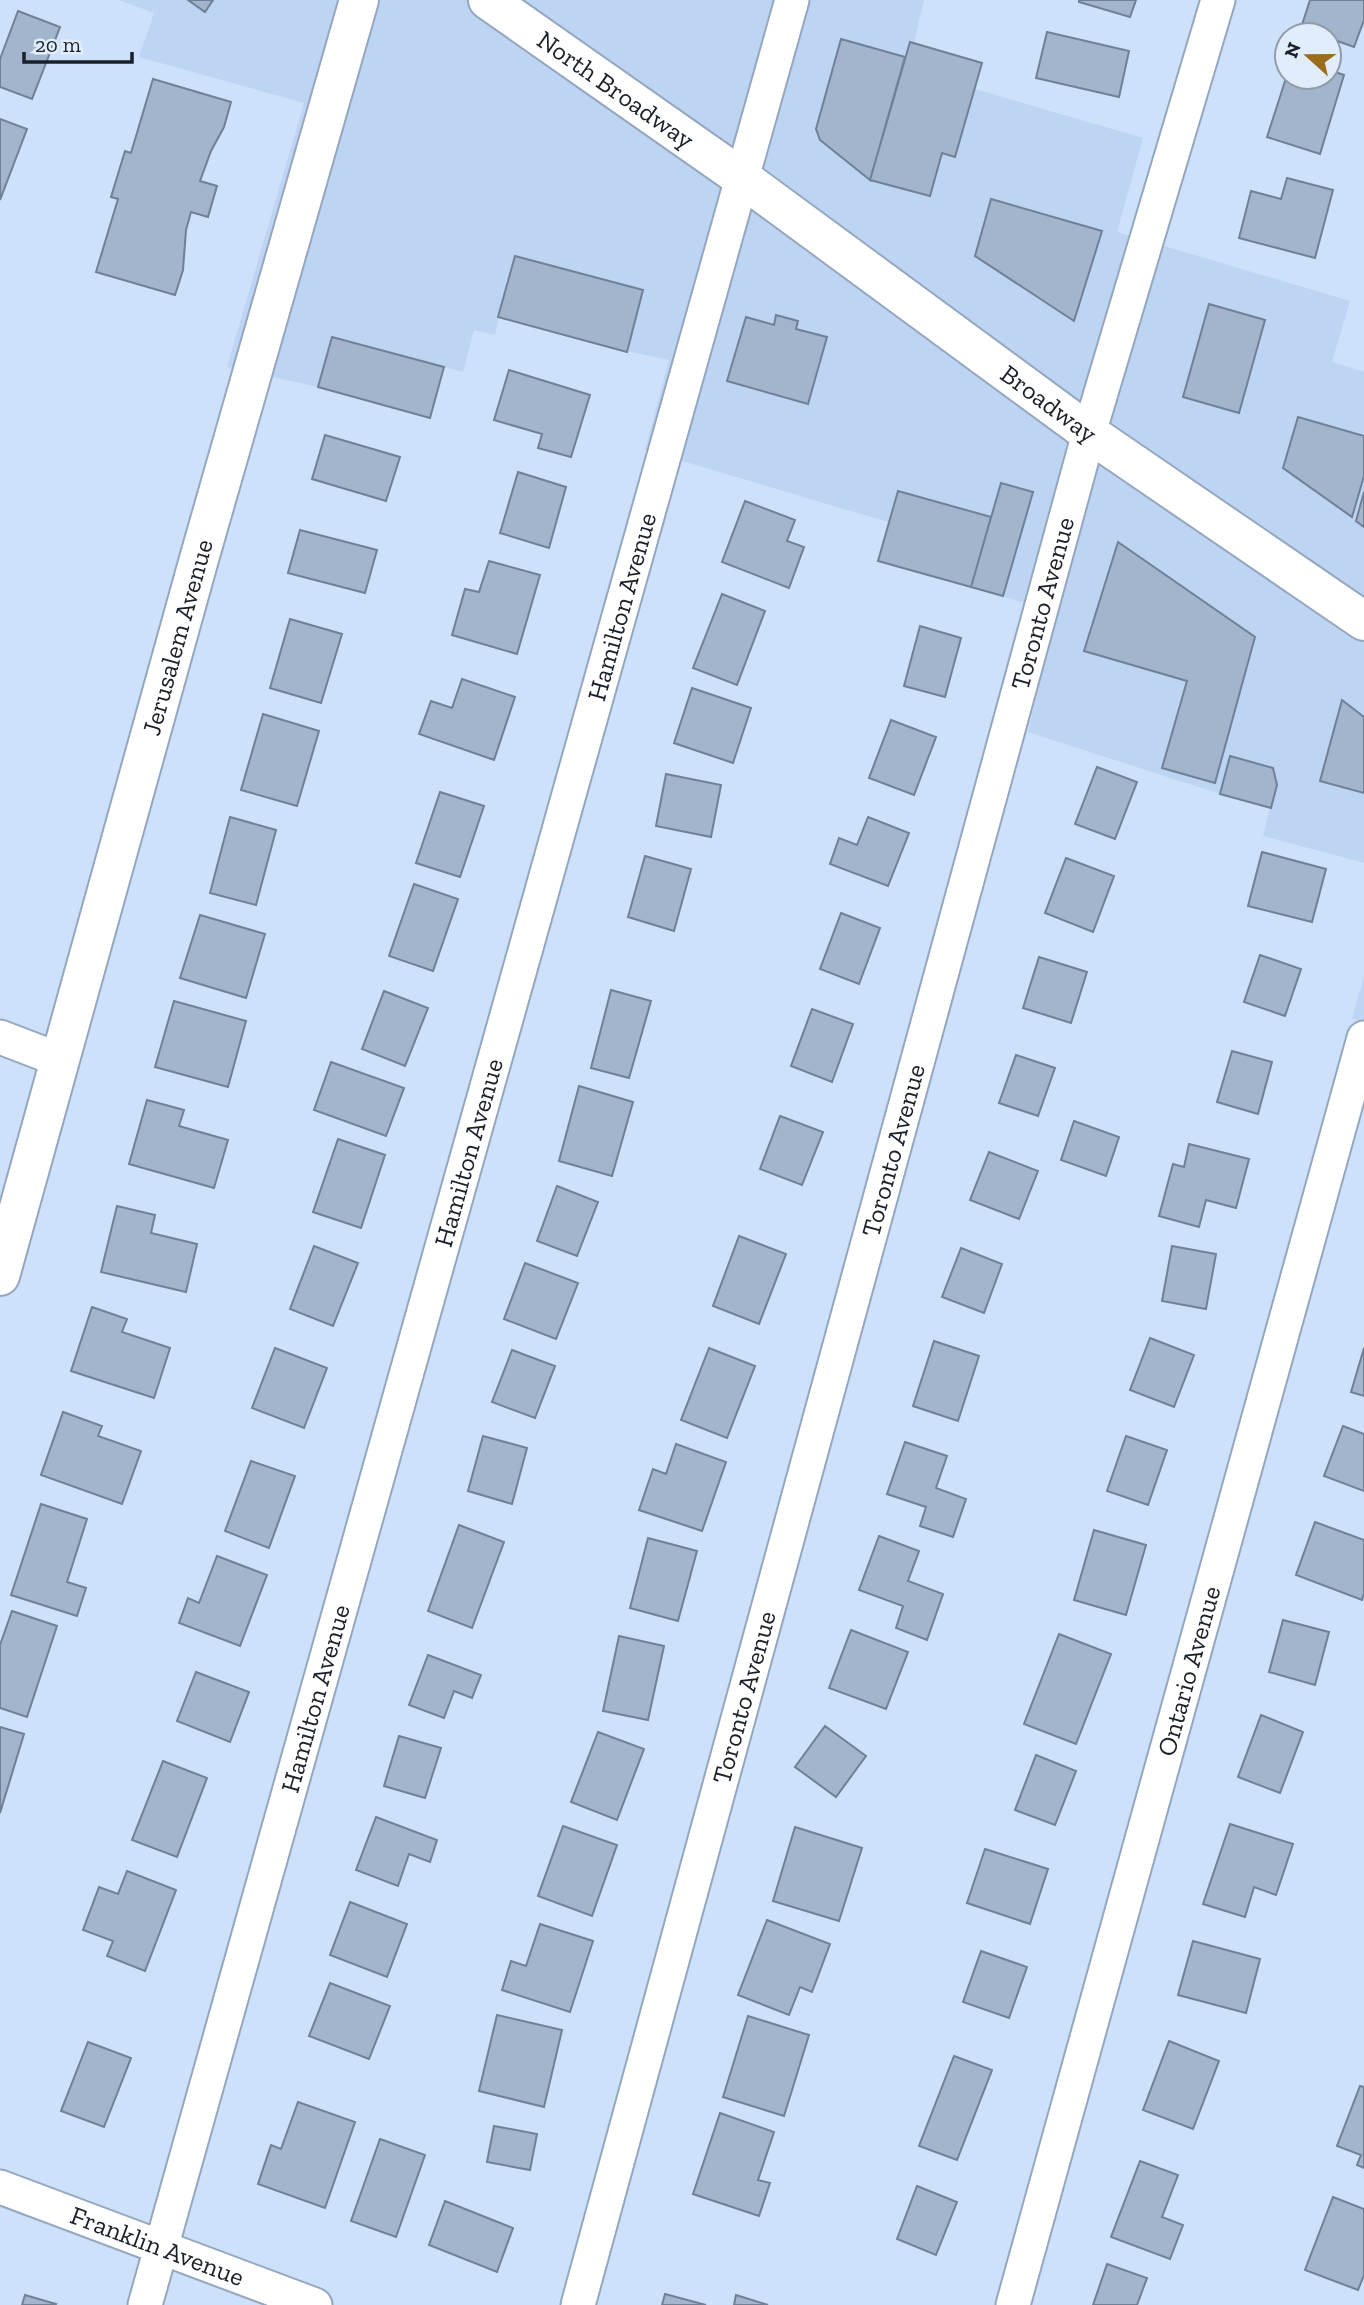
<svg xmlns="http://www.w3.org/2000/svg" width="1364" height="2305" font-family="'Zilla Slab',serif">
<rect width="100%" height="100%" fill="#cee1fa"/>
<!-- built -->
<path fill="#bdd4f3" d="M119,0H924L914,43L982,63L975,89L1143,138L1117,232L1350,301L1332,362L1364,372V863L1263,836L1270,808L1220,794L1028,732L1057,612L878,561L888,522L645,450L669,360L627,351L499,317L495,335L474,330L463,372L444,367L430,418L318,387L227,367L304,103L139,57L154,13Z
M1364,977V1023L1352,1018Z"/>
<!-- building -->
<path fill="#a3b4cd" stroke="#6f8097" stroke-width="2" d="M188,0H213L205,12Z
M1079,0H1136L1130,17L1079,2Z
M1310,0H1364V20L1354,47L1329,38V35H1321L1301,28Z
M18,11L60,27L32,99L0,87V59Z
M1047,32L1129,51L1119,97L1036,78Z
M841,39L905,57L870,180L820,140L816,129Z
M910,42L982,63L955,157L942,153L930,196L870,180Z
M1329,70L1344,75L1320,154L1267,137L1287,75V77H1329Z
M153,79L231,102L224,127L211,151L200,181L217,186L208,217L191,212L186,230L183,270L175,295L96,272L118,199L111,197L125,151L131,153Z
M0,119L27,129L0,200Z
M1287,178L1333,190L1315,258L1239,238L1251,191L1281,199Z
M991,199L1102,231L1074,321L975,256Z
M515,256L643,290L627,352L498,317Z
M1209,304L1265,320L1239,413L1183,397Z
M776,315L798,321L796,329L827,337L808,404L727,381L746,317L774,325Z
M332,337L444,367L430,418L318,387Z
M509,370L590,395L571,457L538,448L542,434L494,420Z
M1298,417L1364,436V476L1352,517L1283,468Z
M325,435L400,457L386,501L312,479Z
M518,472L566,487L549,548L500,533Z
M1001,483L1033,492L1003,596L971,587Z
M898,491L991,517L971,587L878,561Z
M1364,492V527L1356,521Z
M745,501L795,520L787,541L804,547L789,588L722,562Z
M300,530L377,550L365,593L288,573Z
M1118,542L1255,637L1215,783L1162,768L1187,681L1084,651Z
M489,561L540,575L517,654L452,635L465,589L479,592Z
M722,594L765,611L737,685L693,668Z
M290,619L342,634L321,703L270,688Z
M920,626L961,638L945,697L904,686Z
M462,679L515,697L494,760L419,734L431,701L452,708Z
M692,688L751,708L733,763L674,743Z
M1342,700L1364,717V793L1320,781Z
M263,714L319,731L297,806L241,790Z
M891,720L936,737L914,795L869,778Z
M1230,756L1273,768L1277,785L1271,808L1220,794Z
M1097,767L1137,782L1115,839L1075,824Z
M666,774L721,785L711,837L656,826Z
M440,792L484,806L460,877L416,863Z
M230,817L276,830L256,905L210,893Z
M868,817L909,833L888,886L830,864L839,838L857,845Z
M1262,852L1326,869L1312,922L1248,906Z
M645,856L691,869L674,931L628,917Z
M1066,858L1114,876L1093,932L1045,913Z
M414,884L458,899L433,971L389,956Z
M841,913L880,928L859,984L820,969Z
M200,915L265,934L246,998L180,978Z
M1260,955L1301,969L1285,1016L1244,1002Z
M1039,957L1087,972L1071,1023L1023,1008Z
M611,990L651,1001L629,1078L591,1068Z
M384,991L428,1008L405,1066L362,1049Z
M174,1001L246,1021L228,1087L155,1067Z
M812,1009L853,1024L832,1082L791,1066Z
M1232,1051L1272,1062L1258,1114L1217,1102Z
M1016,1055L1055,1068L1038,1116L999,1103Z
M331,1062L404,1088L386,1136L314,1110Z
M579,1086L633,1102L612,1176L559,1161Z
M147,1100L184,1110L179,1126L228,1140L214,1188L129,1164Z
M780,1116L823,1132L802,1185L760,1169Z
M1074,1121L1119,1137L1106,1176L1061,1160Z
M338,1139L385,1155L361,1228L313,1212Z
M1189,1144L1249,1159L1236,1208L1206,1200L1199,1227L1159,1216L1173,1164L1184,1167Z
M989,1152L1038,1171L1019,1219L970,1200Z
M557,1186L598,1202L577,1256L537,1241Z
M117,1206L155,1215L151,1233L197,1244L186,1292L101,1272Z
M739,1236L786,1254L759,1324L713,1306Z
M314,1246L358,1263L333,1326L290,1309Z
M1172,1246L1216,1254L1206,1309L1162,1301Z
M961,1248L1002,1264L984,1313L942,1297Z
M525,1263L578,1283L556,1339L504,1319Z
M92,1307L127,1319L122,1332L170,1348L154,1398L71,1371Z
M1150,1338L1194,1355L1174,1407L1130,1390Z
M934,1341L979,1356L958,1421L913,1406Z
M275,1348L327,1368L304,1428L252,1408Z
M709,1348L755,1366L727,1438L681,1420Z
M1364,1348V1396L1351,1392Z
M512,1350L555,1366L535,1418L492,1402Z
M63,1412L102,1426L98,1436L141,1451L122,1504L41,1475Z
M1343,1426L1364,1434V1491L1324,1476Z
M483,1436L527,1448L512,1504L468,1491Z
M1126,1436L1167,1450L1148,1505L1107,1491Z
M905,1442L947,1456L936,1488L966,1499L953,1537L920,1526L926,1507L887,1494Z
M676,1444L726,1462L702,1531L639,1510L653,1469L666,1474Z
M251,1461L295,1476L269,1548L225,1531Z
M41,1504L87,1519L67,1582L86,1588L77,1616L11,1595Z
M1315,1522L1364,1540V1593L1362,1600L1296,1575Z
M459,1525L504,1542L472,1628L428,1611Z
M1094,1530L1146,1545L1126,1615L1074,1600Z
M879,1536L919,1551L908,1581L943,1594L927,1640L896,1628L903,1606L859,1590Z
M648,1538L697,1551L678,1621L630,1608Z
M217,1556L267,1575L240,1646L179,1623L188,1598L199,1603Z
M12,1611L57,1626L27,1717L0,1708V1645Z
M1283,1620L1329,1632L1315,1685L1269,1672Z
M851,1630L908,1652L886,1709L829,1688Z
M1059,1634L1111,1654L1076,1744L1024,1724Z
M619,1636L664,1646L648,1720L603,1711Z
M428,1655L481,1675L472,1698L454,1691L444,1718L409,1705Z
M196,1672L249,1692L230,1742L177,1721Z
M1261,1715L1303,1732L1280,1793L1238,1777Z
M825,1726L866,1756L836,1797L795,1767Z
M0,1727L24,1734L0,1813Z
M598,1732L644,1749L617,1820L571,1802Z
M399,1736L441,1748L425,1798L384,1786Z
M1036,1755L1076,1771L1055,1825L1015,1810Z
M163,1761L207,1778L177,1857L132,1840Z
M376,1817L437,1840L430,1862L409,1854L398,1886L356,1870Z
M1230,1824L1293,1844L1276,1895L1254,1887L1245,1917L1203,1904Z
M563,1826L617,1845L592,1916L538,1896Z
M795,1827L862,1848L839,1921L773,1901Z
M985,1849L1048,1869L1030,1924L967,1903Z
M127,1871L176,1890L145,1971L107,1956L113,1941L83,1930L99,1887L118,1894Z
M350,1902L407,1924L387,1977L330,1955Z
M767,1920L830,1944L812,1992L800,1987L789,2015L738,1995Z
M540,1924L593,1941L570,2012L502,1990L511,1961L526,1966Z
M1193,1941L1260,1959L1246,2013L1178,1995Z
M981,1951L1027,1967L1009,2018L963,2002Z
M330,1983L390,2006L369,2059L309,2036Z
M497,2015L562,2030L544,2107L479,2091Z
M748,2016L809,2035L784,2116L723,2097Z
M1169,2041L1219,2061L1193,2129L1143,2110Z
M88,2042L131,2058L104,2127L61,2111Z
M954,2056L992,2070L957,2160L919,2146Z
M1360,2086L1364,2087V2168L1357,2165L1361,2155L1337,2146Z
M298,2102L355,2122L325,2208L258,2184L271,2145L281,2149Z
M720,2113L774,2132L758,2180L770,2183L759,2216L693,2194Z
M494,2126L537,2134L530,2170L487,2162Z
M380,2139L425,2155L396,2237L351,2221Z
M1140,2161L1178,2175L1162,2217L1183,2225L1170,2259L1111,2237Z
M917,2186L957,2202L936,2255L897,2239Z
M1333,2197L1364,2209V2275L1358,2290L1305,2270Z
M445,2201L513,2228L497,2272L429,2245Z
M1107,2264L1147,2278L1137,2305H1093Z
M665,2294L706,2305H662Z
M25,2295L56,2304L55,2305H22Z
M736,2295L768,2305H734Z"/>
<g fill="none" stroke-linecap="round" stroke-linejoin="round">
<!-- street casing -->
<g stroke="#95a7bf" stroke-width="37">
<g id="street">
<path d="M0,1037L60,1060"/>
<path id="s1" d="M0,2187L315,2305"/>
<path id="s2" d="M145,2305L792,0"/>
<path id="s3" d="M578,2305L1089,433L1218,0"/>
<path id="s4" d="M1013,2305L1364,1038"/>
</g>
</g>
<!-- secondary casing -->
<g stroke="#95a7bf" stroke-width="42">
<g id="secondary">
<path id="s5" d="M488,0L742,178L1089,433L1364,621"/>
<path id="s6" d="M0,1276L199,559L359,0"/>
</g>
</g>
<!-- street -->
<use href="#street" stroke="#fff" stroke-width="33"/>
<!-- secondary -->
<use href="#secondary" stroke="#fff" stroke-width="38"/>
</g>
<g text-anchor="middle" stroke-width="5" stroke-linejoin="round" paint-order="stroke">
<!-- street labels -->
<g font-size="26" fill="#192029" stroke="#e2edfc">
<text dy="9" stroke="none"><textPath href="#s5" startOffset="156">North Broadway</textPath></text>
<text dy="9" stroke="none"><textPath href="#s5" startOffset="691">Broadway</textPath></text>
<text dy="9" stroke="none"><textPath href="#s3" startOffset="1764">Toronto Avenue</textPath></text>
<text dy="9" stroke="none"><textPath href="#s2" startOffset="1764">Hamilton Avenue</textPath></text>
<text dy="9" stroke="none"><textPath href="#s6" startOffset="663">Jerusalem Avenue</textPath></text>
<text dy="9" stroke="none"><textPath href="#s3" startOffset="1197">Toronto Avenue</textPath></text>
<text dy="9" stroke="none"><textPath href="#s2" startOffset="1197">Hamilton Avenue</textPath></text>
<text dy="9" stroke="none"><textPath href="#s4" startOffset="658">Ontario Avenue</textPath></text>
<text dy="9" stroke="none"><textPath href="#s2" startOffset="630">Hamilton Avenue</textPath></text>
<text dy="9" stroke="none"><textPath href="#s3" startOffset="630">Toronto Avenue</textPath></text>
<text dy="9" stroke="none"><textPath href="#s1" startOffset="168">Franklin Avenue</textPath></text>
</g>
</g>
<!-- north arrow -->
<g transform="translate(1308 56) rotate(291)"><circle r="33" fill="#e2edfc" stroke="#929ba8" stroke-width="2"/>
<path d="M0-5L12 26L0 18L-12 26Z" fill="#9a6c1c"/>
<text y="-10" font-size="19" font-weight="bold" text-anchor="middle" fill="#192029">N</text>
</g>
<!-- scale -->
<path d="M24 52v10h108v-10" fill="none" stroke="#192029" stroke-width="3.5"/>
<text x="35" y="52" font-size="21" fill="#192029" stroke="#e2edfc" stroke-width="5" paint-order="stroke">20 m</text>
</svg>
